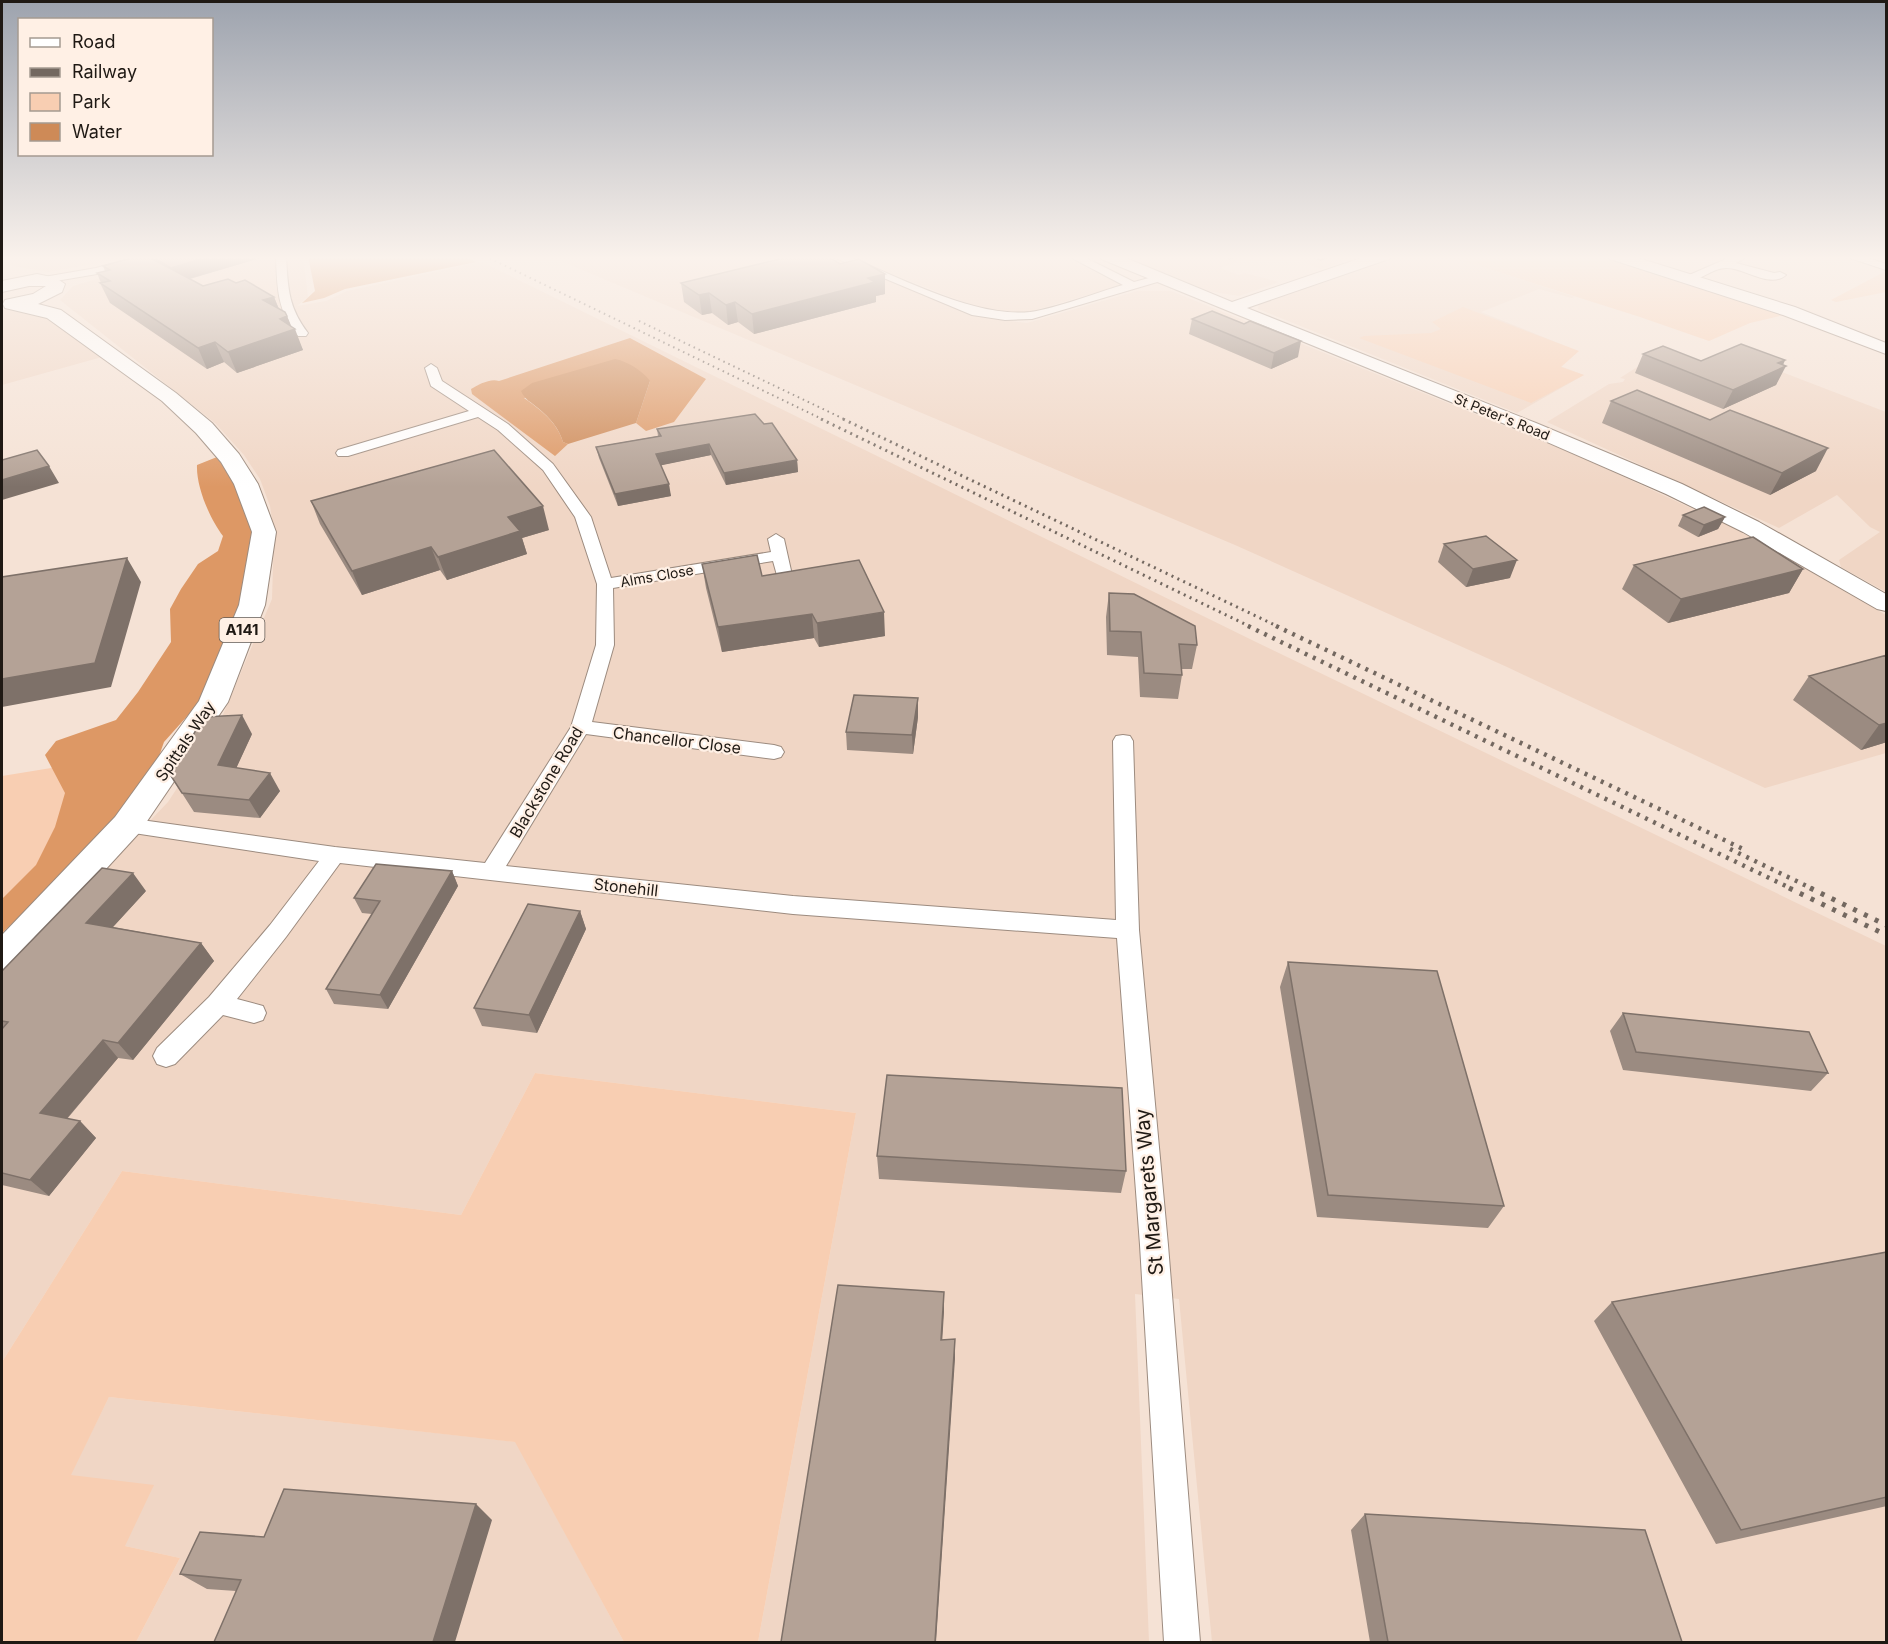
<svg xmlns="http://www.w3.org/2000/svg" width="1888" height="1644" font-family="Inter,sans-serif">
<rect width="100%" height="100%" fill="#f5e2d5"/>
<!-- built -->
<path fill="#f0d6c5" d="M2,256H138L48,272L13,266Z
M176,256H303L308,297L297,306L326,301L347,291L482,262L1256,642L1886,946V1642H1212L1179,1299L1135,1294L1149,1642H758L856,1113L535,1073L461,1215L122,1171L2,1362V975L168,802L219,724L272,599L274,532L270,506L260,479L244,455L215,423L60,300L73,286Z
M549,256H833L978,317L1027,323L1137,291H1171L1572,453L1732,527L1886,615V753L1765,788L1507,667L1235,545Z
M846,256H1076L1070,260L1122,285L1029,312L1006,313L981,309Z
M1155,256H1250L1220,268L1239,275L1245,273L1279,282L1239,296L1201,290L1135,263Z
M1289,256H1358L1321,269Z
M1403,256H1449L1575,297L1572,298L1539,289L1481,312L1568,347L1544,360L1584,375L1517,413L1258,309L1259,304Z
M2,309L51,315L102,357L2,385Z
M1740,356L1886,412V592L1841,567L1839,560L1880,532L1870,527L1837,495L1779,528L1547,422L1609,384L1623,382L1625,379L1620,378L1645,362L1689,377Z
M109,1397L516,1442L624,1642H136L180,1558L125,1546L70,1475Z"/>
<!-- green -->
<path fill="#f8ceb2" d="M1448,256H1606L1788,314L1750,323L1709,341L1640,317Z
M1884,272L1886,273V292L1836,302L1831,300Z
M1463,307L1579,351L1561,367L1584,375L1531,403L1359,338L1364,336L1431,333L1441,329L1432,322Z
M162,750L112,827L21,933L2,952V776Z
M535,1073L856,1113L758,1642H624L515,1442L109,1397L71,1475L154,1485L125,1546L180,1558L136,1642H2V1362L122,1171L461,1215Z"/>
<!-- forest -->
<path fill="#dd9865" d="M308,256H464L476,262L345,289L324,298L302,303L315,291Z
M630,338L706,379L674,422L646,431L636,423L650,381L524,398C541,410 557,422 563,442L568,444L555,456L472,394L471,389C478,385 490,378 499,381Z
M227,453L257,531L249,577L207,694L164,742L152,776L111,831L2,933V899L36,865L55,827L65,793L45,755L56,741L116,720L138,692L171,642L170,609L181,589L198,564L218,551L223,536C210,519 196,487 197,465Z"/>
<!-- water -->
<path fill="#ce8a57" d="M615,359C627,361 643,371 650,381L636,423L568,444L563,442C559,428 550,418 538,408C531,402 525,400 521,391L532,383Z"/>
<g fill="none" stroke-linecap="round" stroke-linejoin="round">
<!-- street casing -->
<g stroke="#9c8b7f" stroke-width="2">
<path id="street" d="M139,256H158L97,274L44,283L38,280L44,277L96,268Z
M276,256H286C288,288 288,307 308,333L306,336H298C277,312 277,286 276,256Z
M831,256H847C899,277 975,318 1030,312C1058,308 1095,293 1123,285L1068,256H1082L1134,282L1160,275L1166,278L1164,280L1032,319L1005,320L972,315Z
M1733,256H1749L1736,263L1774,273L1780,272L1786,275C1770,289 1745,268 1727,268C1712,267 1698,284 1682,281L1680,279Z
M1844,256H1862L1886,264V270Z
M431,364L437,368L442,381L508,424L553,464L591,517L611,578L771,552L768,539L776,534L784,539L792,575L790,579H778L773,561L613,588L614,645L592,722L774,745L781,747L784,752L781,757L774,759L586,734L506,866L793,896L1116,920L1113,741L1116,736L1123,735L1130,736L1133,741L1139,930L1168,1245L1200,1642H1164L1140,1245L1117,938L793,914L340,863L286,937L237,999L263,1006L266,1013L263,1020L254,1023L223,1015L175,1064L166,1067L157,1064L153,1056L157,1048L209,997L270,925L319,861L127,832L120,830L116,825L120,820L127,818L335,847L485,863L571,727L596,645L597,584L575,517L543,470L498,430L478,417L348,456H338L336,453L338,450L469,411L431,386L425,368Z"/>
</g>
<!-- secondary casing -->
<g stroke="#9c8b7f" stroke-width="2">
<path id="secondary" d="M1099,256H1121L1232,302L1367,256H1391L1389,259L1247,308L1536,423L1682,484L1759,522L1886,594V611L1877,609L1743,532L1666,494L1522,431L1101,259Z
M1608,256H1632L1795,307L1886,343V354L1783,315L1610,259Z"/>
</g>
<!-- highway casing -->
<g stroke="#9c8b7f" stroke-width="2">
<path id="highway" d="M37,274L56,278L65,284L62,292L38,304L61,310L176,393L212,423L239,454L258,484L276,532L265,605L228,702L139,833L15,968L2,973V935L115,817L199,701L239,605L252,532L234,484L221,462L196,433L162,401L47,318L5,308L3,304L5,300L33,294L46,286H29L2,292V281Z"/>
</g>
<!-- street -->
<use href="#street" fill="#fff" fill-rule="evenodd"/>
<!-- secondary -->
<use href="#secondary" fill="#fff" fill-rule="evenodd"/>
<!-- highway -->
<use href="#highway" fill="#fff" fill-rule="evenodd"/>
<!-- rail-far3 -->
<path stroke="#736860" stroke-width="2" stroke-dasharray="1.5 4" stroke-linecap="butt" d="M485,256L824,420
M639,321L846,420"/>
<!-- rail-far2 -->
<path stroke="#736860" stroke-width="3" stroke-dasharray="2 4.5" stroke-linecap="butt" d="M821,419L1251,627
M843,419L1279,627"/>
<!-- rail-far1 -->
<path stroke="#736860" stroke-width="4.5" stroke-dasharray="3 6" stroke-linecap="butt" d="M1248,626L1792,889
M1276,626L1743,849
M1730,849L1813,889"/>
<!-- rail -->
<path stroke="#736860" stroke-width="5" stroke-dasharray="4 8" stroke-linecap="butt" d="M1789,888L1886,935
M1810,888L1886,925"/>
</g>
<!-- wall -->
<path fill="#9b8b81" d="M139,256H267L190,279L203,286L236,283L274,297L279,309L287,316L291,327L303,350L237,373L224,362L207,369L110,303L100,283H101L97,273L105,271L103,266Z
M1221,256H1239L1229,260Z
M1308,256H1333L1320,261Z
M840,264L885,274V294L876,296V302L754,334L738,322L728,325L712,313L702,315L684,302L681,283Z
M1192,319L1298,357L1271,369L1189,334Z
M1643,354L1701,361L1785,360L1776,385L1723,409L1635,373Z
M1611,401L1816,471L1770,495L1602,423Z
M764,424L797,460L798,472L726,485L711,455L661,465L671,496L618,506L599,458L596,447L658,436L657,429Z
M311,501L549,530L522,538L527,554L447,580L440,570L362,595L320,524Z
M1683,515L1725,517L1718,529L1698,537L1678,526Z
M1444,544L1510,578L1466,587L1438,562Z
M702,564L762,576L885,636L819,647L814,638L722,652L706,588Z
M1634,565L1803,569L1789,593L1668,623L1622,589Z
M1109,593L1197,645L1192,669H1182V675L1178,699L1140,697L1138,657L1107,655L1106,617Z
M1887,655V742L1861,750L1793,700L1809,676Z
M918,698V717L913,754L847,750L846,732Z
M252,734L236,768L280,791L260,818L194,812L171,776Z
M452,871L458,886L388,1009L334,1004L326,989L372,914L362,913L354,898Z
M146,891L113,927L201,943L214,961L133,1060L118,1058L67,1119L80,1121L96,1138L49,1196L2,1185V971Z
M580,911L586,929L537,1033L482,1026L474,1008Z
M1288,962L1504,1206L1488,1228L1317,1217L1280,987Z
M1623,1013L1828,1073L1811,1091L1623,1070L1610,1031Z
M877,1156L1126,1171L1121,1193L879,1179Z
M1887,1252V1506L1716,1544L1594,1321L1612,1302Z
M1365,1514L1682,1642H1370L1351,1530Z
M492,1520L236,1591L207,1589L180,1574L264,1537Z"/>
<!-- shaded-wall -->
<path fill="#7e7169" d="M211,256H267L178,282L171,268Z
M1229,256H1239L1229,260Z
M1321,256H1333L1320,261Z
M885,274V294L876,296V302L754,334L752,314L868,278Z
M709,293L712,313L702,315L699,295Z
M274,297L282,317L263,300Z
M735,302L738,322L728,325L726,305Z
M287,316L293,330L295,329L303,350L237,373L228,352L280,319Z
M1301,341L1298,357L1271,369L1274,353Z
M215,342L224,362L207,369L198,348Z
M1785,360L1781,368L1786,366L1776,385L1723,409L1733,390L1778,363Z
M709,444L711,455L658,466L656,454Z
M1828,448L1816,471L1770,495L1782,473Z
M797,460L798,472L726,485L724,473Z
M49,466L59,483L2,500V480Z
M669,484L671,496L618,506L615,494Z
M543,506L549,530L522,538L527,554L447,580L438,557L508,517Z
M1725,517L1718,529L1698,537L1704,525Z
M431,547L440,570L362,595L352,571Z
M127,558L141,582L111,687L2,707V679Z
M1517,560L1510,578L1466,587L1473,569Z
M1803,569L1789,593L1668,623L1681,599Z
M884,612L885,636L819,647L817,623Z
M812,614L814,638L722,652L718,627Z
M918,698V717L913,754L912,735Z
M242,715L252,734L229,784L218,765Z
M1887,723V742L1861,750L1879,725Z
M270,773L280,791L260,818L249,800Z
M452,871L458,886L388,1009L380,995Z
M133,873L146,891L101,940L86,923Z
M580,911L586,929L537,1033L529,1015Z
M201,943L214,961L133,1060L118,1043Z
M103,1040L118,1058L57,1130L40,1113Z
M80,1121L96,1138L49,1196L30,1180Z
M944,1292V1312L941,1360V1340Z
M955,1339V1359L936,1642H935Z
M476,1504L492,1520L455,1642H433Z"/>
<!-- building -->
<path fill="#b4a296" stroke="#7e7169" stroke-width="1.5" d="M139,256H147L203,286L228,279L236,283L245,280L274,297L263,300L285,312L287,316L280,319L295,329L228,352L215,342L198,348L100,283L110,281L97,273L110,270L103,266Z
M151,256H211L171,268Z
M792,256H827L840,264L859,259L885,274L868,278L875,282L752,314L735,302L726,305L709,293L699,295L681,283Z
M1212,311L1244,324L1250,321L1301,341L1274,353L1192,319Z
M1741,344L1785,360L1778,363L1786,366L1733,390L1643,354L1663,346L1701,361Z
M1637,390L1710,420L1730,410L1828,448L1782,473L1611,401Z
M755,414L764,424L772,423L797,460L724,473L709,444L656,454L669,484L615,494L596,447L661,436L657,429Z
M37,450L49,466L2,480V460Z
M494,450L543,506L508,517L520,531L438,557L431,547L352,571L311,501Z
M1704,507L1725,517L1704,525L1683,515Z
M1486,536L1517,560L1473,569L1444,544Z
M1753,537L1803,569L1681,599L1634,565Z
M757,555L762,576L859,560L884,612L817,623L812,614L718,627L702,564Z
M127,558L95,663L2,679V577Z
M1109,593L1134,594L1195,626L1197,645L1179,644L1182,675L1144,673L1141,632L1110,631Z
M1887,655V723L1879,725L1809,676Z
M854,695L918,698L912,735L846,732Z
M242,715L218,765L270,773L249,800L182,793L171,776L203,717Z
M376,864L452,871L380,995L326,989L380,901L354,898Z
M102,868L133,873L86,923L201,943L118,1043L103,1040L40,1113L80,1121L30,1180L2,1173V1029L8,1022L2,1021V971Z
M528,904L580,911L529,1015L474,1008Z
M1288,962L1437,971L1504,1206L1328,1195Z
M1623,1013L1809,1032L1828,1073L1636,1052Z
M887,1075L1122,1088L1126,1171L877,1156Z
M1887,1252V1497L1741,1530L1612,1302Z
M838,1285L944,1292L941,1340L955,1339L935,1642H781Z
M284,1489L476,1504L433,1642H214L241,1580L180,1574L200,1532L264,1537Z
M1365,1514L1645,1530L1682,1642H1388Z"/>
<!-- sky -->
<linearGradient id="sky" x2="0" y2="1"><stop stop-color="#9da3ae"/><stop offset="0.53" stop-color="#faf2ec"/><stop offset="1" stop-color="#faf2ec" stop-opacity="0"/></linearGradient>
<rect width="1888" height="487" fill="url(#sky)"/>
<g text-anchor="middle" stroke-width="4.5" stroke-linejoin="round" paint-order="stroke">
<!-- far-street labels -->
<g font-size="14" fill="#1f1914" stroke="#fff0e5">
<text transform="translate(1502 417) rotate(22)" y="5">St Peter's Road</text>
<text transform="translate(657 576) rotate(-10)" y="5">Alms Close</text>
</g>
<!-- shield labels -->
<rect fill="#fff0e5" stroke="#625a53" stroke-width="1.5" x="219.5" y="618" width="45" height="24" rx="4.5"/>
<g font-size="15" font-weight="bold" fill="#1f1914">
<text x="242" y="635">A141</text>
</g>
<!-- street labels -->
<g font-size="16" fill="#1f1914" stroke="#fff0e5">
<text transform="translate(677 740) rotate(7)" y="6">Chancellor Close</text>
<text transform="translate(185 741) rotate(-56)" y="6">Spittals Way</text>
<text transform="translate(546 782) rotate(-59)" y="6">Blackstone Road</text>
<text transform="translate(626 887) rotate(6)" y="6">Stonehill</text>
</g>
<!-- near-street labels -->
<g font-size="20" fill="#1f1914" stroke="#fff0e5">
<text transform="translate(1149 1192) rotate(-95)" y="7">St Margarets Way</text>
</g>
</g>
<!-- border -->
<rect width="1888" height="1644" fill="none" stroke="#1f1914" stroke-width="6"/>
<!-- legend -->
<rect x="18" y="18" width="195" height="138" fill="#fff0e5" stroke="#a59a91" stroke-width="1.5"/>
<rect x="30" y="38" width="30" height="9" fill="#ffffff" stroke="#a59a91" stroke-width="1.5"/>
<text x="72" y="48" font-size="18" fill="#1f1914">Road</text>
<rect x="30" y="68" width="30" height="9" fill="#736860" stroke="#a59a91" stroke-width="1.5"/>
<text x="72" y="78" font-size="18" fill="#1f1914">Railway</text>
<rect x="30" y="93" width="30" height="18" fill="#f8ceb2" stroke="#a59a91" stroke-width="1.5"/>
<text x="72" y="108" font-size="18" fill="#1f1914">Park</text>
<rect x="30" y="123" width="30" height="18" fill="#ce8a57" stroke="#a59a91" stroke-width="1.5"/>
<text x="72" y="138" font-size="18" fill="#1f1914">Water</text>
</svg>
